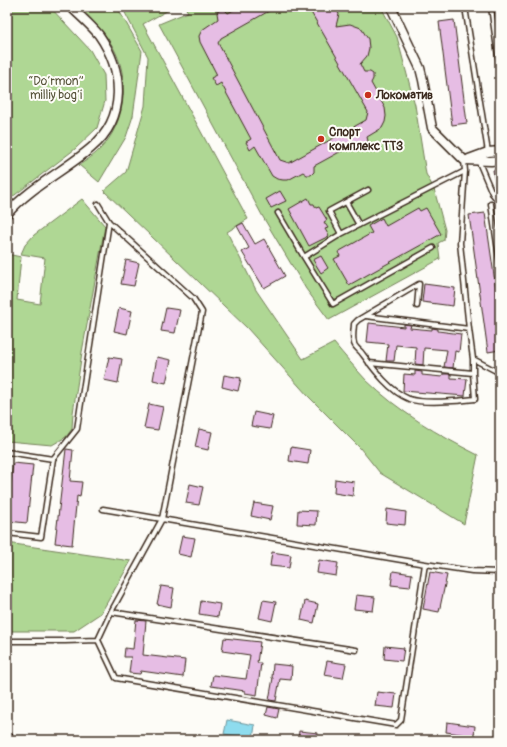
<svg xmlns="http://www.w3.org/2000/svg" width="507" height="747" font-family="Pangolin,sans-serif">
<rect width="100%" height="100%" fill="#fdfcf7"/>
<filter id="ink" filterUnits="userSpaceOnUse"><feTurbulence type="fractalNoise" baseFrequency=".025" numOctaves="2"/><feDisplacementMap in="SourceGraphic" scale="8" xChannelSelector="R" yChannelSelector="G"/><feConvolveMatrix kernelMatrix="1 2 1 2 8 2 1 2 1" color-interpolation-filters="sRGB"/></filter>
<g filter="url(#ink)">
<!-- green -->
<path fill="#afd794" stroke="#758059" d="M7,7H50L90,50L104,75L105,101L97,128L75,149L7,201Z
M80,7H117L142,51L133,116L126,137L99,182L79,165C87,160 95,155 101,148C124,125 130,83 116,53C108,35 93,21 80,7Z
M122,7H174L143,24L248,219L227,232L256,290L303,359L334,343C344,355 355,368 366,380C398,411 438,435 478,455L464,524L380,473L360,448L308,396L247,328L104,191L126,172L145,106L148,57Z
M185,7H381L397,37L415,105L426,174L434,189L445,230L444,240L438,243L440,259L329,320L306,289L263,217L159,24L188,12Z
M82,199L105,226L82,352L73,413L72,429L66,437L52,445L7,441V254L21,257L17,300L40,304L45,258L21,254L25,245L34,235Z
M7,543L131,561L101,613L74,631H7Z"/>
<!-- water -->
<path fill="#8edcee" stroke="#6d959b" d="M227,720L255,725L253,739L224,734Z"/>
<!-- building -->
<path fill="#e6bde4" stroke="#3b2a1e" d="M239,7H276L221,38L218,43L280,160L289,163L366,120L368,112L308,7H328L330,9H334L337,11L339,14L336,26L350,24L361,28L368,39L369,48L367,56L360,64L364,72H370L373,74V79L371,83L385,108L386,116L385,122L382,128L367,137L368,141L366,145L362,146L356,143L314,166V172L311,175H307L303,172L288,180H283L277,179L272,176L255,146L250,150L246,142L251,139L221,83L216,86L211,78L217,75L200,42L199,36L202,30L218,19L217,13L219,10L224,9L228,13Z
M454,20L467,123L452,125L439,22Z
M500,169V189H496L493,170Z
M280,191L286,201L271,208L266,199Z
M308,198L311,204H314L316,208L319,207L327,220L324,222L328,228L325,229L329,236L309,246L289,209Z
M418,208L420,211L426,208L441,234L349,285L334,259L340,256L338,252L372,233L368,226L382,218L386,226Z
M485,213L500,317V350L488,352L469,215Z
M243,223L255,244L264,239L285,276L264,288L242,252L249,248L237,226Z
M321,256L328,268L321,273L313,260Z
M126,260L139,263L134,286L121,284Z
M424,284L455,288L453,306L422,302Z
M119,308L132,311L127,334L114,331Z
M166,308L180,310L175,333L161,331Z
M369,323L404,327V324L411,325L410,328L432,330V328L438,329V331L461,334L459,352L455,351L453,368L444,367L447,350L424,348L423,365L415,364L416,347L396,345L394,361H386L388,344L367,342Z
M109,357L122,359L118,383L104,380Z
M157,357L171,360L166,383L153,380Z
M415,371L422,372V375L442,377L443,374H451V378L467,379L465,396L403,391L404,374L415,375Z
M224,375L241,378L238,391L222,387Z
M149,404L163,407L158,430L144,428Z
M254,412L273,416L270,429L251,426Z
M199,429L212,432L208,450L195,447Z
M291,447L310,450L308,464L289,461Z
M66,449L73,450L70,481L82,482L80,497L77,496L72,545L55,543Z
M13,463L33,465L27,523L7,521V496H9Z
M335,479L354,482L353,496L334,493Z
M190,484L203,487L199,505L186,503Z
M254,503L273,506L270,520L251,516Z
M387,509L406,512L405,525L386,523Z
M298,510L317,511L316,525L297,524Z
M182,536L195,538L191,557L178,554Z
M272,552L291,555L289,568L270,566Z
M319,560L338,563L336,576L317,573Z
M393,571L412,574L410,587L391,585Z
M430,572L447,575L439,612L423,609Z
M161,586L174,588L171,607L157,604Z
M356,595L375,597L373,611L354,609Z
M263,600L276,602L272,621L259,618Z
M201,601L220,604L218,617L199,614Z
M305,601L318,604L314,623L301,620Z
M136,620L146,621L143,655L185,660L183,677L141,671L140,674L129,673L131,657H124L125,648L133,649Z
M224,638L260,642L257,663H261L257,695L245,693V691L211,686L213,675L246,679L250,655L222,651Z
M385,646L404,648L402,661L384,659Z
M327,661L346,664L343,678L324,675Z
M273,664L292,666L291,680L280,679L276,701L269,700L273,678H272Z
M377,692L396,694L394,708L375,706Z
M268,707L279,709L277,718L266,715Z
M447,722L475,726L474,736L446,732Z
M299,731L318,733L317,740H298Z"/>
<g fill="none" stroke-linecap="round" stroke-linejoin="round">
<!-- lane casing -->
<g stroke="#3b2a1e" stroke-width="7">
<path id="lane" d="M465,7L488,152
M491,7L500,70
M464,160L465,171L460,243L469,329L473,359L500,373
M478,160L492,193L500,203
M368,190L329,211L341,234L465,171
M492,193L500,192
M346,202L359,225
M491,204L500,264
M278,213L304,257
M341,234L304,257L333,304L433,248
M417,306L419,284L358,320L354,324C354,329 352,337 354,343C354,346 359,350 361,352C373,368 389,391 409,399C423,404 459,401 475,399L473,373V359
M366,316L469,329
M369,363L473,373
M7,452L53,459
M103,509L425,564L472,571L500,572
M7,533L41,537L53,459L77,429L109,222
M111,612L356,650
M98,640L111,612L162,519L202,312L193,298L109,222L98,204
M98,640L116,678L396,725L401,720L425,564
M7,641H65L98,640
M7,734L15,740"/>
</g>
<!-- street casing -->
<g stroke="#3b2a1e" stroke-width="11">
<path id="street" d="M391,7L420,68L423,80L432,128L464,160L491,161L500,160
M469,159L488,152L500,151
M7,214C30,187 64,171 91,148C127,118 124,71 99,35C91,25 80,16 71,7"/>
</g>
<!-- lane -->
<use href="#lane" stroke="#fdfcf7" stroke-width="4"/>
<!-- street -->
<use href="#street" stroke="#fdfcf7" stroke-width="8"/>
</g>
</g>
<!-- markers -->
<g fill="#c8321e" stroke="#fdfcf7" stroke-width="1.5">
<circle cx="368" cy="95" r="4"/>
<circle cx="321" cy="139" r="4"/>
</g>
<g text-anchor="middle" stroke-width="4" stroke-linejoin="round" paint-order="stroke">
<!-- park labels -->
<g font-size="12" fill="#58553c" stroke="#fdfcf7">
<text x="56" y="85">“Do‘rmon”<tspan x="56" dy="14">milliy bog‘i</tspan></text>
</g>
<!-- poi labels -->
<g font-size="12" font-weight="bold" fill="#3b2a1e" stroke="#fdfcf7" text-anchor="start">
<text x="376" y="99">Локоматив</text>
<text x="329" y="136">Спорт<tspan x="329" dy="14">комплекс ТТЗ</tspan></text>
</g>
</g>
<!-- margin -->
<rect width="507" height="747" fill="none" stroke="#fdfcf7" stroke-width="24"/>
<rect x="12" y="12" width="483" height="723" fill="none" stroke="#3b2a1e" stroke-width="1.5" filter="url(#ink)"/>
</svg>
